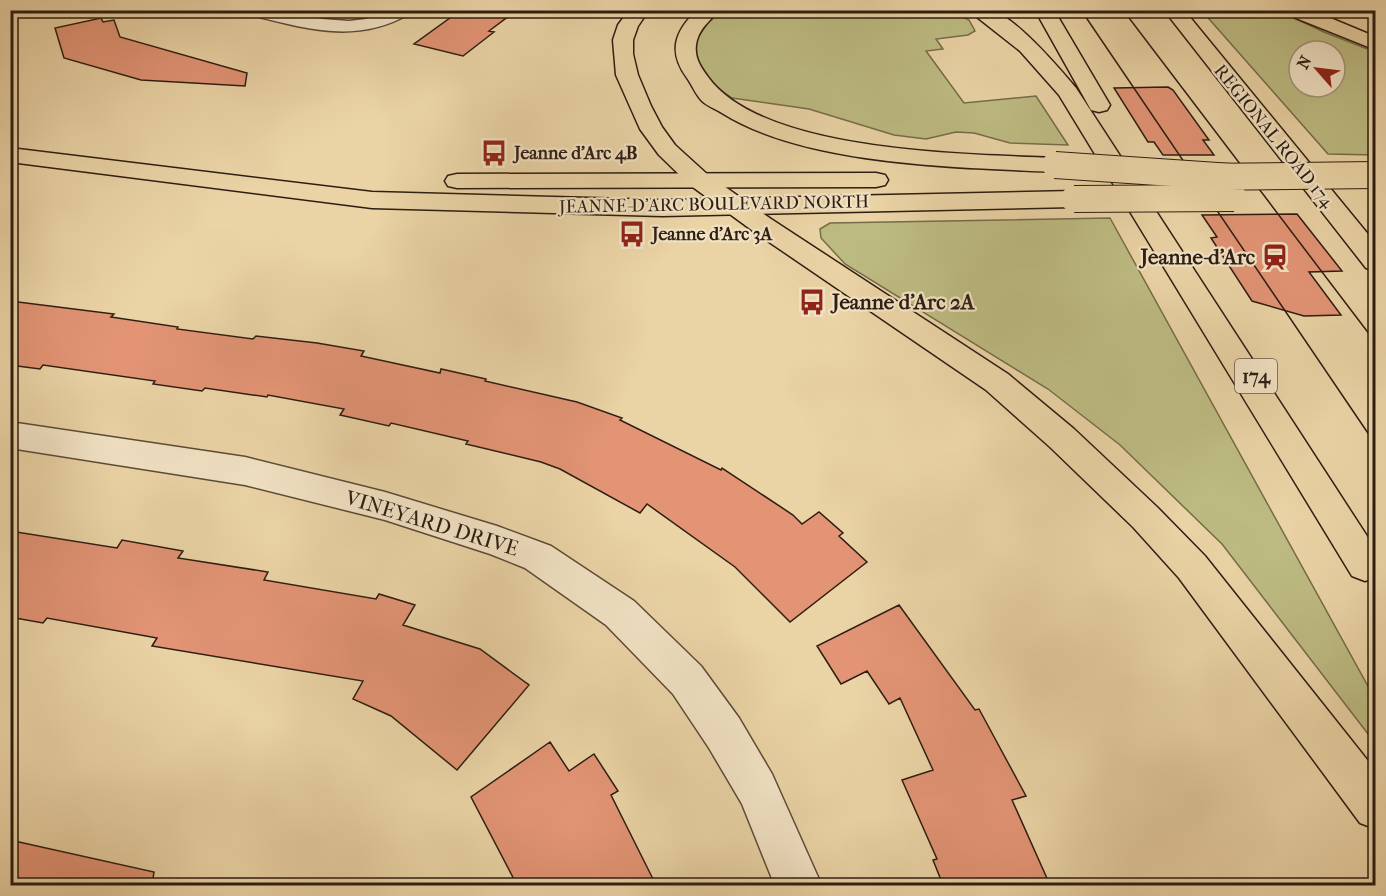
<svg xmlns="http://www.w3.org/2000/svg" width="1386" height="896" font-family="'IM FELL French Canon',serif">
<rect width="100%" height="100%" fill="#ead3a5"/>
<filter id="stains"><feTurbulence type="fractalNoise" baseFrequency=".00333" numOctaves="4"/><feColorMatrix values="0 0 0 0 .2 0 0 0 0 .09 0 0 0 0 .02 0 0 0 .5 -.17"/></filter>
<radialGradient id="worn" r=".72"><stop offset=".6" stop-color="#630" stop-opacity="0"/><stop offset="1" stop-color="#630" stop-opacity=".3"/></radialGradient>
<!-- green -->
<path fill="#bdbb82" stroke="#756c4a" stroke-width="1.5" fill-rule="evenodd" d="M722,11H950L969,20L975,31L968,35L936,39L943,49L926,51L964,103L1036,96L1068,145L1010,143L974,133L956,132L926,139L894,135L809,109L732,98L709,82L694,54L697,38L708,23Z
M1202,11H1279L1324,32L1375,52V155L1328,154ZM1299,51H1335V87H1299Z
M1110,218L1375,699V743L1222,544L1120,445L1048,389L845,264L821,238L820,229L830,223Z"/>
<!-- building -->
<path fill="#e29475" stroke="#2d1d12" stroke-width="1.5" d="M461,10H517L489,31L494,32L463,56L414,44Z
M101,18L103,22L114,20L120,37L247,73L245,86L141,80L64,58L55,28Z
M1168,87L1173,90L1209,140H1203L1214,155H1163L1154,142H1148L1114,88Z
M1297,214L1342,271L1309,272L1341,315L1304,316L1252,301L1211,238L1217,237L1202,215Z
M10,301L114,314L111,317L178,327L177,329L253,339L256,336L317,343L364,351L361,356L440,373L441,369L486,379L485,381L577,402L622,418L620,420L721,470L722,468L793,515L802,524L819,512L843,533L839,536L867,562L790,622L735,567L647,504L640,513L560,469L541,462L466,444L468,441L391,423L389,426L340,415L344,409L268,395L267,397L205,388L202,391L153,384L155,381L43,365L40,369L10,365Z
M10,531L117,548L122,540L183,551L178,558L268,572L264,580L376,599L379,594L415,605L403,625L480,649L529,685L457,770L391,716L353,699L363,681L152,646L157,638L47,618L43,623L10,617Z
M899,605L975,710L979,709L1026,796L1012,800L1050,885H943L933,860L937,859L902,780L933,770L900,698L889,704L867,671L841,684L817,646Z
M550,742L569,771L594,754L618,791L611,795L656,885H517L471,797Z
M10,840L154,872L152,885H10Z"/>
<g fill="none" stroke-linecap="round" stroke-linejoin="round">
<!-- minor casing -->
<g stroke="#5c4a37" stroke-width="3">
<path id="minor" d="M245,10H281L322,19L349,21L366,19L387,10H411L409,14C355,45 304,28 247,14Z
M10,422L245,457L385,492L497,526L551,546L634,601L701,666L739,718L772,774L822,886H775L742,804L709,748L673,694L606,625L525,568L490,554L385,520L245,485L10,448Z"/>
</g>
<!-- major casing -->
<g stroke="#2d1d12" stroke-width="3">
<path id="major" d="M10,148L372,192L662,200L1074,191L1083,194L1087,199L1083,204L1074,207L662,216L372,208L10,162Z
M876,173L885,175L888,180L885,185L876,187L457,188L448,186L445,181L448,176L457,174Z"/>
</g>
<!-- highway casing -->
<g stroke="#2d1d12" stroke-width="3">
<path id="highway" d="M629,10H649L638,26L633,40V54L638,75L651,106L662,127L675,145L708,175L771,219L1008,374L1074,429L1157,507L1205,556L1376,771V829L1360,823L1179,578L1133,527L1050,447L986,390L753,231L690,185L659,155L640,129L616,75L613,40L618,25Z
M697,10H718C711,21 701,26 697,40C693,55 699,65 708,77C763,153 967,154 1055,158L1064,160L1067,165L1064,170L1055,172C957,167 806,166 722,113C716,109 707,106 702,101C696,95 692,85 687,78C668,52 674,32 697,10Z
M968,10C975,10 985,9 992,11C1016,17 1060,69 1076,88L1376,550V577L1365,581L1352,576L1059,95L1020,51Z
M1035,10H1054L1110,105L1107,110L1099,112L1091,110Z
M1164,10H1184L1376,244V271L1366,268Z
M1284,10H1311L1376,37V50L1286,14Z"/>
</g>
<!-- minor -->
<use href="#minor" fill="#f1e2c4" fill-rule="evenodd"/>
<!-- major -->
<use href="#major" fill="#ead3a5" fill-rule="evenodd"/>
<!-- highway -->
<use href="#highway" fill="#ead3a5" fill-rule="evenodd"/>
<!-- tram -->
<path stroke="#2d1d12" stroke-width="1.5" d="M1081,10L1376,445
M1123,10L1376,343"/>
<!-- major-bridge casing -->
<g stroke="#2d1d12" stroke-width="28" stroke-linecap="butt">
<path id="major-bridge" d="M1200,177L1376,175
M1074,199L1234,198"/>
</g>
<!-- highway-bridge casing -->
<g stroke="#2d1d12" stroke-width="28" stroke-linecap="butt">
<path id="highway-bridge" d="M1055,165L1232,177"/>
</g>
<!-- major-bridge -->
<use href="#major-bridge" stroke="#ead3a5" stroke-width="26"/>
<!-- highway-bridge -->
<use href="#highway-bridge" stroke="#ead3a5" stroke-width="26"/>
</g>
<!-- icons -->
<defs>
<g id="bus-bare" transform="scale(2.07)"><path d="M-5-6H5V4H4V6H2V4H-2V6H-4V4H-5ZM-3.5-4V0h7V-4ZM-3.5 1.2v1.5H-2V1.2ZM2 1.2v1.5H3.5V1.2Z" fill="#8f2418" stroke="#f1e2c4" stroke-width="2.5" paint-order="stroke"/></g>
<g id="station-bare" transform="scale(2.07)"><path d="M-3-6H3Q5-6 5-4V2Q5 4 3 4L4.5 6H3L1.5 4h-3L-3 6H-4.5L-3 4Q-5 4-5 2V-4Q-5-6-3-6ZM-3.5-4v3h7v-3ZM-3.5 1v1.5H-2V1ZM2 1v1.5H3.5V1Z" fill="#8f2418" stroke="#f1e2c4" stroke-width="2.5" paint-order="stroke"/></g>
</defs>
<g fill-rule="evenodd">
<use href="#bus-bare" x="494" y="153"/>
<use href="#bus-bare" x="632" y="234"/>
<use href="#station-bare" x="1275" y="257"/>
<use href="#bus-bare" x="812" y="302"/>
</g>
<g text-anchor="middle" stroke-width="4.5" stroke-linejoin="round" paint-order="stroke">
<!-- far-street labels -->
<g font-size="18" fill="#2d1d12" stroke="#f1e2c4">
<text transform="translate(1274 136) rotate(51)" y="6">REGIONAL ROAD 174</text>
<text transform="translate(714 204) rotate(-1)" y="6">JEANNE-D'ARC BOULEVARD NORTH</text>
</g>
<!-- far-poi labels -->
<g font-size="18" font-weight="bold" fill="#2d1d12" stroke="#f1e2c4" text-anchor="start">
<text x="514" y="159">Jeanne d'Arc 4B</text>
<text x="652" y="240">Jeanne d'Arc 3A</text>
</g>
<!-- shield labels -->
<rect fill="#f1e2c4" stroke="#685847" stroke-width="1.5" x="1235" y="359" width="42" height="34" rx="4.5"/>
<g font-size="20" font-weight="bold" fill="#2d1d12">
<text x="1256" y="383">174</text>
</g>
<!-- poi labels -->
<g font-size="21" font-weight="bold" fill="#2d1d12" stroke="#f1e2c4" text-anchor="end">
<text x="1255" y="264">Jeanne-d'Arc</text>
<text x="832" y="309" text-anchor="start">Jeanne d'Arc 2A</text>
</g>
<!-- street labels -->
<g font-size="21" fill="#2d1d12" stroke="#f1e2c4">
<text transform="translate(432 523) rotate(17)" y="7">VINEYARD DRIVE</text>
</g>
</g>
<!-- margin -->
<rect width="1386" height="896" fill="none" stroke="#ead3a5" stroke-width="36"/>
<rect x="12" y="12" width="1362" height="872" fill="none" stroke="#2d1d12" stroke-width="3"/>
<rect x="18" y="18" width="1350" height="860" fill="none" stroke="#2d1d12" stroke-width="1.5"/>
<!-- north arrow -->
<g transform="translate(1317 69) rotate(298)"><circle r="28" fill="#f1e2c4" stroke="#a3937d" stroke-width="1.5"/>
<path d="M0-4.5L10 22L0 15L-10 22Z" fill="#8f2418"/>
<text y="-9" font-size="16" font-weight="bold" text-anchor="middle" fill="#2d1d12">N</text>
</g>
<rect width="100%" height="100%" filter="url(#stains)"/>
<rect width="100%" height="100%" fill="url(#worn)"/>
</svg>
